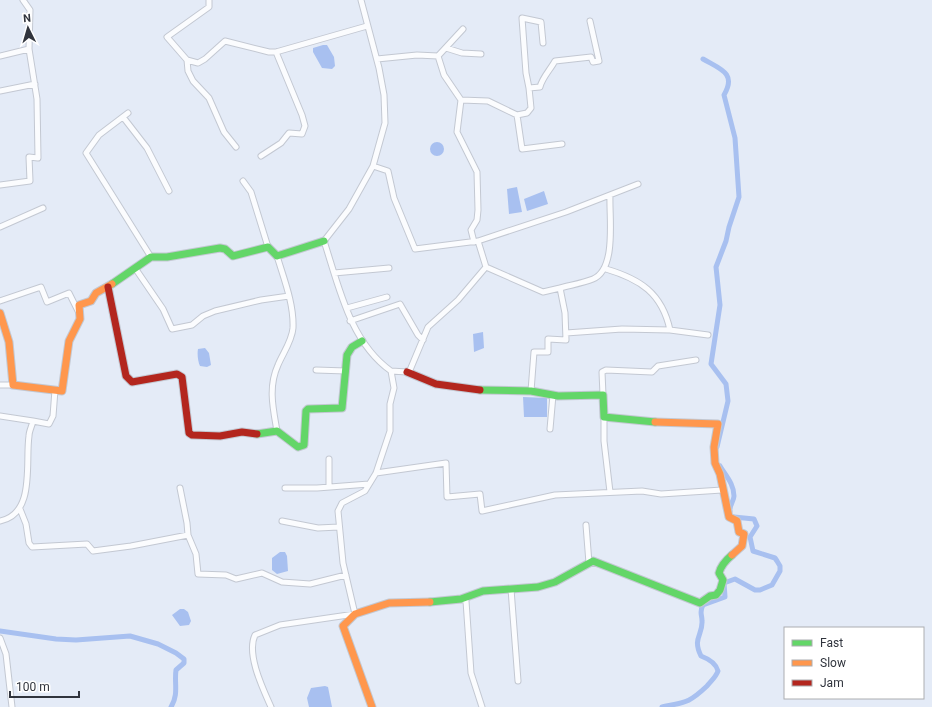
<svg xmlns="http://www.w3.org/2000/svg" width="932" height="707" font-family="Roboto,sans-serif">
<rect width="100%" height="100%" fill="#e4ebf7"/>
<!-- water -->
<path fill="#a8c0f0" d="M323,45H327L334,57L335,66L332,69L322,68L313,52V48Z
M430 149a7 7 0 1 1 14 0a7 7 0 1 1-14 0Z
M517,187L522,212L509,214L507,189Z
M544,191L548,204L527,211L524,199Z
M483,332L484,348L474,352L473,334Z
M205,348L209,353L211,365L207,367L200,366C198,362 197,354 198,349Z
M523,397L547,398V417H524Z
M280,552H285L287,556L288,571L277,574L272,570V558Z
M180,609H184L188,612L191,621L189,625L180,626L172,615Z
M325,686L328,687L332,707H309L307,698L311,688Z"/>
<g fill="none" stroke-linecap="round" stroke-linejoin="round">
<!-- canal -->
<path stroke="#a8c0f0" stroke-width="5" d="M703,59C720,69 737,73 724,95L735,138L739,197L729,227L726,241L716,267L720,305L711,364L726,384L728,401L717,447
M720,466C726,476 734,484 734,496C734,501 729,506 730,511
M0,631L56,639L76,640L130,636L158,644L176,653L184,659V663L176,670C174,683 179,694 171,707
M662,707C686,702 689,703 707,686C711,681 716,677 718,671C716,663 709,659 701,656C692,638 703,635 702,621C702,614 699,612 703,605L725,597L724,583L735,579L755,590H760L772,585L780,571V566L777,561L775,558L753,551L750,537L757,526L754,519L734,517"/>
<!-- street casing -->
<g stroke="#c3c8d2" stroke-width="7">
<path id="street" d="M209,0V7L167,37L187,60L198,63L205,59L225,41L269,52H276L367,26
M446,48L462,53L481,54
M0,56L29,49
M438,56L444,75L461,100L457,132L477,172L478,210L477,220L471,230L474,242
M377,59L417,55L438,56L463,29
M187,60L188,71L193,81L209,98L224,132L236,147
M529,88L526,73L522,18L541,22L543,43
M0,91L35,84
M461,100L488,101L517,115L522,149L562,144
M128,113L99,135L86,153L151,257
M517,115L527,113L531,108L529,88L540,87C542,78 550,70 555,61L591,57L593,62L599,61L590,21
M123,117L147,148L169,191
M261,156L281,143L289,133L302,134L305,126L302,115L276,52
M373,166L388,171L394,198L415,249L478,241L566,212L638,184
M243,181L251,192L268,247
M0,185L30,181L29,157L38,158L37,99L29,49L30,10L23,0
M0,227L43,208
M486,267L543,292L560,288
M135,268L163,309L172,329L192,325L203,316L215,311L261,300L289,296
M606,269C640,279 662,293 670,330
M334,273L389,268
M0,301L41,287L47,302L69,293L79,313
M347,308L387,297
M350,321L400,304L418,335L423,340
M566,333L622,329L670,330L708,335
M316,370L346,371
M391,371L407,372L410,370L428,327L458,300L486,267L478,241
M0,385H13
M531,391L534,352H548V339L566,340L565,313L560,288C571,285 583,283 593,279C617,269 609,217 610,196
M603,395L602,372L606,370L652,372L658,366L696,360
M0,416L33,421
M604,417V441L610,492
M550,429L553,395
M277,431C273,408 268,387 278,365C283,353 292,341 293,328C294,304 284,279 277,256
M329,459V487
M376,473L446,463L447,497L480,494L482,511L555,495L642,491L661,494L722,490
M180,488L187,523L188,535
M285,488H317L369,484
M20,509L26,524L29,543L32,547L87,544L93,551L131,546L188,535L196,554L198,574L226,575L236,579L262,573L282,582L310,584L346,575
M0,521C36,514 25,462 29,436C29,431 32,426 33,421L49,424L53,416L55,390
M282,521L318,528L339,527
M586,525L589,563
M511,589L518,681
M461,599L466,601L471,673L482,707
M0,638L6,654L12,707
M271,707C263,689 246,654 255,635L280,625L355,614L343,563L338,511L342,503L365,491L376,473L390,431V404L394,388L391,371C350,342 339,287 324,241L349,209L373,166L385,123L384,95L379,68L361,0"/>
</g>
<!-- fast casing -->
<g stroke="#c3c8d2" stroke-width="9">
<path id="fast" d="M112,284L151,257H167L220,248L225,249L233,256L268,247L277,256L324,241
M480,390L531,391L558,396L603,395L604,417L655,422
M257,434L277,431L298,447L304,445L306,411L308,409L342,408L347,355L352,347L362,341
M430,602L461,599L483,591L538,587L555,582L593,561L700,603L710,596L716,595L720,590L723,580L719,573C721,565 726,560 732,555"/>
</g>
<!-- slow casing -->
<g stroke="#c3c8d2" stroke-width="9">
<path id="slow" d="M0,313L9,342L13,385L62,391L69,341L80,319L79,305L91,301L96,293L112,284
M655,422L718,424L714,447L715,463L720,474L729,517L737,521L739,532L744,534L742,546L732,555
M372,707L343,626L355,614L389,603L430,602"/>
</g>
<!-- jam casing -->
<g stroke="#c3c8d2" stroke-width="9">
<path id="jam" d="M108,287L126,376L132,382L177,374L182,377L189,433L192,435L220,436L242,432L257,434
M407,372L436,384L480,390"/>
</g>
<!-- street -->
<use href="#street" stroke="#fbfcfe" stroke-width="5"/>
<!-- fast -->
<use href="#fast" stroke="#63d668" stroke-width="7"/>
<!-- slow -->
<use href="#slow" stroke="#ff974d" stroke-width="7"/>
<!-- jam -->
<use href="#jam" stroke="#b3261e" stroke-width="7"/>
</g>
<!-- legend -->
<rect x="784" y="627" width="140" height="72" fill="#ffffff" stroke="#acaeb1"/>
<rect x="792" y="640" width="20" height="6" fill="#63d668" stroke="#acaeb1"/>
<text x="820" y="647" font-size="12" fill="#30343d">Fast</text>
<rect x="792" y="660" width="20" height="6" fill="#ff974d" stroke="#acaeb1"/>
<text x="820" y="667" font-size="12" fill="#30343d">Slow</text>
<rect x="792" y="680" width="20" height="6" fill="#b3261e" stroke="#acaeb1"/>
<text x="820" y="687" font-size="12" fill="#30343d">Jam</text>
<!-- north arrow -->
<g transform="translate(28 28) rotate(355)" stroke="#ffffff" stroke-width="3" paint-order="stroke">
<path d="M0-3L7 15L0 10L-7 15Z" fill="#30343d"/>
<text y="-6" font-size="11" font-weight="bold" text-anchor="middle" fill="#30343d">N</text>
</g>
<!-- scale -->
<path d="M10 691v6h69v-6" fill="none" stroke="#30343d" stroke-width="2"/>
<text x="16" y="691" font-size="12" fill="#30343d" stroke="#ffffff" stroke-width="3" paint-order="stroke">100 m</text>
</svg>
